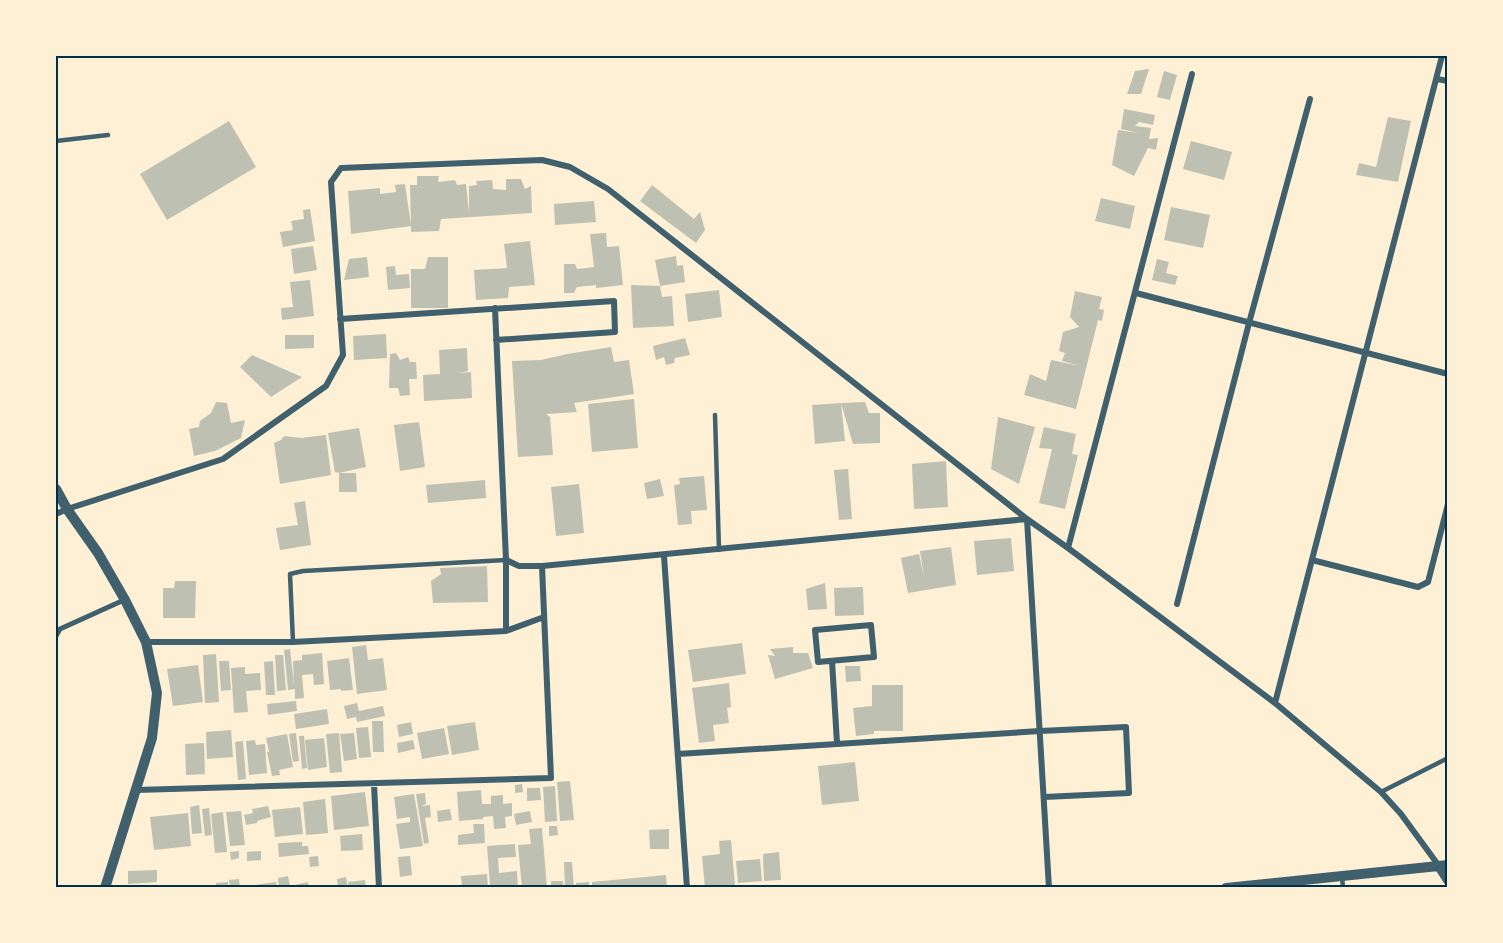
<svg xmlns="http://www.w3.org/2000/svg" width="1503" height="943" font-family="'PT Sans Narrow',sans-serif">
<rect width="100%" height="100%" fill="#fdf0d5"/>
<!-- building -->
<path fill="#bec0b2" d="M1149,69L1141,94H1127L1135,71Z
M1164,71L1177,75L1170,100L1157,97Z
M1124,109L1155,115L1153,125L1139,122L1135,126L1151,128L1149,139L1158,138L1156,150L1148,148L1134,176L1112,165L1118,130L1139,133L1121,129Z
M1388,117L1411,121L1398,182L1356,175L1359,163L1376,167Z
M229,121L256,167L167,220L140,174Z
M1191,141L1232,152L1224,180L1183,169Z
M417,176H439L438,182L455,180L457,185L466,184L469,213V186L477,185L476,181L492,180L493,189L506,190V179H521L525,189L531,186L532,213L441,219L439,231L411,232V226L351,234L348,191L380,188V194L396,192L395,185L405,184L411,225L410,185H417Z
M652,185L694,219L700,212L705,230L696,243L640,201Z
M1101,198L1135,206L1130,229L1095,221Z
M594,201L596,222L555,225L554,204Z
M1171,207L1210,215L1203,248L1164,240Z
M310,209L315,241L283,247L280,232L293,230L291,221L304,219L303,210Z
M606,233L607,247L619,246L623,285L596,288V285L577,287L574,293H564V264H575L577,269L594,267L590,234Z
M530,241L535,285L509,287L508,298L476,300L474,270L507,268L504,244Z
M313,246L317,270L294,274L291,249Z
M676,256L677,266L683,265L685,282L660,286L655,260Z
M367,257L369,277L344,280L349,259Z
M428,257H448V308H411V269H425Z
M1157,259L1169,262L1166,273L1178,276L1175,285L1152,280Z
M395,266L396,275L409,274L410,288L388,290L386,267Z
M310,280L314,316L282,320L281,308L293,307L290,282Z
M631,285L660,286L662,297L672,296L674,326L633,328Z
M719,290L722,317L688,322L685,294Z
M1075,291L1102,297L1099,309L1104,310L1102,321L1098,320L1076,409L1024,395L1030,374L1046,381L1051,360L1080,366L1062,361L1065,353L1059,351L1063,332L1079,327L1070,317Z
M386,334L387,358L354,360L353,336Z
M285,335H314V348L285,349Z
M685,338L690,355L675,358L674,363L666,365L664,357L656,360L653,346Z
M611,347L614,362L629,360L634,394L574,403L577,412L546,414L550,417L553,455L518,457L512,361L541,360L567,354Z
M467,348L468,371L458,373L471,372L472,398L424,401L423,375L440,374L439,350Z
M396,353L400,360L408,357L410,362H416L417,379H409L410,395L400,396L398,388H389L390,354Z
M252,355L302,377L271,397L240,367Z
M634,399L638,448L592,452L588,404Z
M216,402L227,403L231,423L245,420L241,438L215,451L194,456L189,429L199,427L200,421L211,413Z
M865,402L869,413H880V443L853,444L841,403L845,441L815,444L812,405L841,403Z
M998,417L1035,427L1019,484L991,469Z
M419,422L425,467L400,471L394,425Z
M1044,427L1076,434L1072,454L1078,455L1065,509L1039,503L1052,449L1039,448Z
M359,428L366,467L339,473L335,472L328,433Z
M326,435L331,475L280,484L274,443L281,440L284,436L301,438Z
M946,461L948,507L914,509L912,464Z
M848,469L852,519L839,520L834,470Z
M339,473H356L357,492H339Z
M704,476L707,510L691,511L692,524L678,525L674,485L680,484L679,478Z
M660,479L664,496L647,499L644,483Z
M485,480L486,498L428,503L426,485Z
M579,484L584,533L556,536L551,487Z
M305,501L311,545L280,550L276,528L298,525L294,503Z
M1011,538L1014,571L977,575L974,541Z
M951,547L956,585L908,593L901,558L919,554L924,578L920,551Z
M487,566L488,602L433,603L431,581L441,574L440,568Z
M175,581H196L195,618H163V588H174Z
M825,583L827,609L808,610L806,589Z
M863,587L864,615L835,616L834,588Z
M742,643L746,674L693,682L688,650Z
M366,645L368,660L383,658L387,690L357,694L352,647Z
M793,647V653H808L813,668L775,679L768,655L775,656L770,649Z
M290,649L294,685L293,661L302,660V655L322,653L324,684L314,685L313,674L302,675L304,698L295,699V689L288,690L284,650Z
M216,654L219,702L205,703L203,655Z
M275,655H283L286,690L277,691Z
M349,658L353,690L341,691V689L330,690L327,661Z
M219,661H229L231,690L221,691Z
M273,661L275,695H266L264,662Z
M198,665L203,702L173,706L167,669Z
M845,666H860L861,681L846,682Z
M245,667V674L260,673L261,690L246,691L248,712L234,713L231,668Z
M729,683L731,707L727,708L729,723L713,725L715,741L699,743L692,688Z
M872,685H903V731H874V734L856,736L853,708L872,706Z
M296,701L297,711L268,715L267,704Z
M357,703L359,711L383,706L385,716L357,722L356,717L347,719L344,706Z
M327,709L329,724L296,729L294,714Z
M372,721H383L384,752H373Z
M411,722L413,734L399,737L397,725Z
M475,722L479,750L452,755L447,726Z
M368,727L371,757L359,758L356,728Z
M444,728L449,754L422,759L417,733Z
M231,730L233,757L207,759L206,732Z
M296,733L299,761L293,762L289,734Z
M339,733L342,772L330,773L326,734Z
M354,733L357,759L344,761L340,734Z
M287,734L293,767L279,770L280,775L272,776L267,752H269L266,738Z
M299,736H304L307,768L302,769Z
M324,738L327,767L308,770L305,740Z
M255,740L256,745L265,744L267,773L249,775L246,741Z
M413,740L415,749L398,753L397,743Z
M243,741L246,779L238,780L235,742Z
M204,743L205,774L186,775L185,744Z
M855,762L859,801L822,805L818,766Z
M570,781L574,820L560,821L557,782Z
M522,784L523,792L515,793V785Z
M555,786L557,821L545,822L543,787Z
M527,788H540L541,800L527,801Z
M481,790L482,804H491V796L503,795V804L512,803V816L505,817L506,828L494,829L493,816L483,817V819L459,821L457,792Z
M365,792L369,826L334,830L331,796Z
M425,793L426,804L423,805V806L430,805L431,817L425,818L429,843L424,844L416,794Z
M414,794L423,846L400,849L396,824L410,822V817L397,819L394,797Z
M325,799L328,833L306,835L303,802Z
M199,805L202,833L192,834L190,807Z
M268,806L271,817L257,821V823L246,825L244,815L253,813L252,809Z
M300,807L303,834L275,837L272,810Z
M209,808L212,835L205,836L202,809Z
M450,809L452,820L438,822L437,811Z
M241,811L245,845L230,846L226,812Z
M530,811L532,822L516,825L514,814Z
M223,812L227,852L215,853L211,814Z
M188,813L191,846L154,850L150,817Z
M473,824H484L485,843L458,845V835L474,833Z
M549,826H557L558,835L549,836Z
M542,828L547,888H522L518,845L531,844L529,829Z
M669,829V849H650L649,830Z
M362,834L363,850L341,851L340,836Z
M731,840L735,886L705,888L702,856L720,854L719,841Z
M302,842V846H308L309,854L279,857L278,843Z
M515,844L516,857L498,858L499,873L517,871L518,888H491V885H490L487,846Z
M239,851V858L231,860L230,852Z
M261,851V860L247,861V852Z
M779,852L781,880L764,881L763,854Z
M318,856L319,866L310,867L309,857Z
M410,856L412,875L400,877L398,857Z
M760,859L762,881L738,883L736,861Z
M564,862H572L574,888H565Z
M157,870V882L128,884V871Z
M487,874L488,888H462L461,876Z
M666,875L667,888H592V882Z
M288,876L290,886L308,882L309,888H279L278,878Z
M346,877L348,888H338L337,879Z
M239,879L240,888H230L229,880Z
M365,880L366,888H349L348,882Z
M551,881H563V888H551Z
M228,882V888H216V883Z
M276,882L277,888H246V886Z
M589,882V888H576V883Z"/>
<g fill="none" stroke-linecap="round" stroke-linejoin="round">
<!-- service -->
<path stroke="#3f606c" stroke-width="4.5" d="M56,141L108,135
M715,415L719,550
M293,642L290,574L303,571L506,560
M1381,792L1448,758
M1342,876L1343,888"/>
<!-- pedestrian -->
<path stroke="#3f606c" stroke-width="5" d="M56,636L60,629L124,600"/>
<!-- minor -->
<path stroke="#3f606c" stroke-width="6" d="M1437,79L1448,81
M1136,293L1448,374
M495,308L506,560V631
M340,319L614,301L615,332L496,340
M56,514L67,509L223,459L326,386L343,355L331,182L341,168L542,160L570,167L608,189L1027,519L1068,548L1275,703L1381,792L1401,814L1439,866
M1027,519L1049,888
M1068,548L1192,74
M664,556L687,888
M506,560L519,566H542L1027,519
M1312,560L1418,587L1428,582L1448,504
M1177,604L1249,323L1310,99
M871,625L874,657L818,662L815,630Z
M146,642H293L506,631L544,617
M832,661L837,743
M1275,703L1442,56
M678,754L1040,731L1126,727L1129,793L1044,797
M374,784L379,888
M136,790L551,778L542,566"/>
<!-- tertiary -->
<path stroke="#3f606c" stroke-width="10" d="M56,489L67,509L98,553L125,600L146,642L157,693L152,738L105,888
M1439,866L1448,880
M1226,888L1448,865"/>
</g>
<!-- border -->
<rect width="1503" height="943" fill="none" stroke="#fdf0d5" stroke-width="114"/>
<rect x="57" y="57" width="1389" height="829" fill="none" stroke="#003049" stroke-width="2"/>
</svg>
